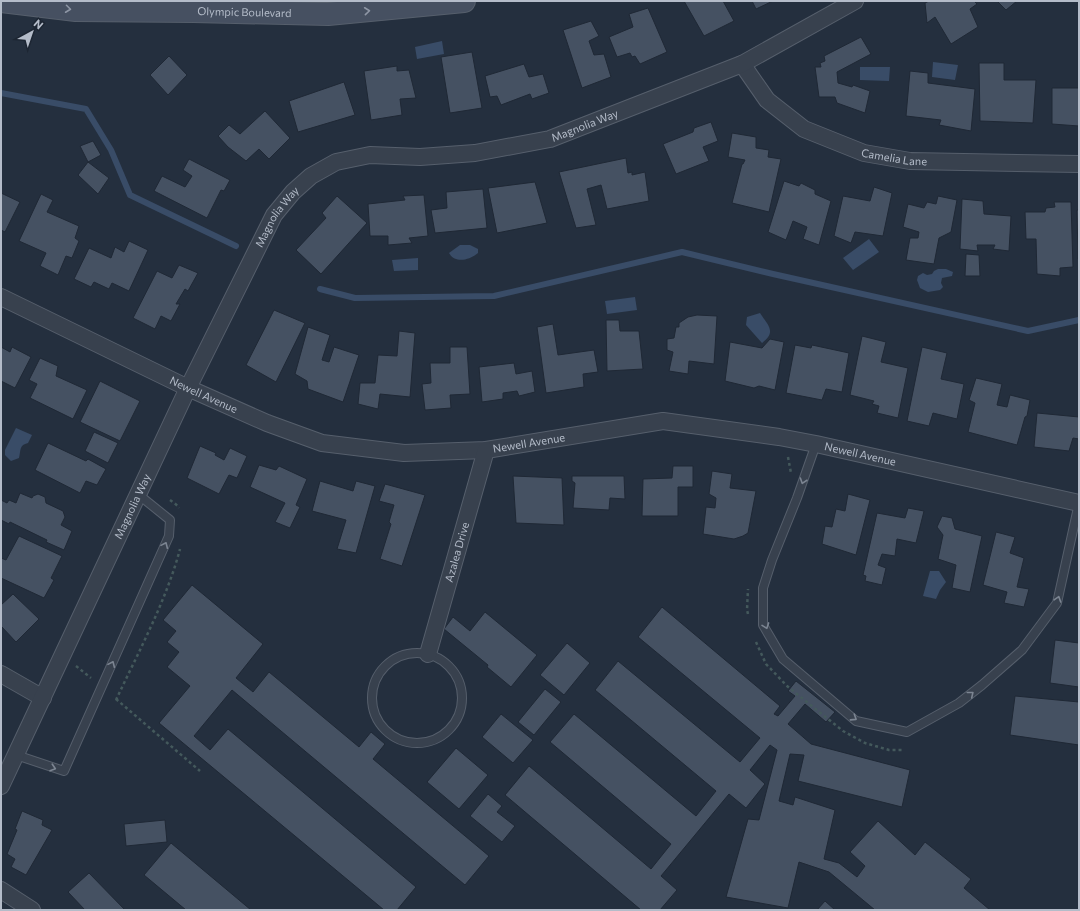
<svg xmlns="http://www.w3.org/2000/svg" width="1080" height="911" font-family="Commissioner,sans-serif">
<rect width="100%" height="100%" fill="#242f3e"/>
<!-- water -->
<path fill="#394c67" d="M442,41L444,54L417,59L415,47Z
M933,62L958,65L955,80L932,77Z
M860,67H890L889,81L860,80Z
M869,239L879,252L853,270L843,258Z
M460,245H470L478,249V253C470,260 455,264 449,253Z
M418,258V270L394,271L392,260Z
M938,269H946L953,272L952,276L942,278L941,283L943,287L940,290L928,292L920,288L917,280L918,276L923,273L927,275L932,274L934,271Z
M635,297L637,310L607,314L605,301Z
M760,313C768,325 777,332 762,343L746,325L747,317Z
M16,428L32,435L28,443C19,445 21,450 19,458L11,461L5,455V450Z
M930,571H939L946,582L940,590L936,599L923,596Z"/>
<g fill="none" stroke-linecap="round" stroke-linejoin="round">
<!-- stream -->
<path stroke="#394c67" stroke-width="6" d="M1,93L86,109L111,150L130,195L236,246
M320,289L355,298L494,296L682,252L773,274L1028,331L1079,320"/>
</g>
<!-- building -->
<path fill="#455162" stroke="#1f2835" d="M684,1H723L734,21L704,36Z
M752,1H773L756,9Z
M929,1H974L977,4L970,9L978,27L951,44L935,17L927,23L925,3Z
M997,1H1017L1006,10Z
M648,8L667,52L640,64L635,56L632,57L630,53L617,57L609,37L633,27L629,14Z
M591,21L599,36L589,41L594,55L604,54L611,77L582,88L563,30Z
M861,37L871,54L837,72L838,83L852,87L853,85L870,91L865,113L837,103L835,97H819L815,67H821L820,63L825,61L824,56Z
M472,52L482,108L450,113L441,57Z
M169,56L187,75L168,95L150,75Z
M979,63H1004V80H1036L1033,123L980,121Z
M524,64L529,77L543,74L549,93L532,99L530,94L501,105L497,96L490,97L485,76Z
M397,66V71L409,70L416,98L400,99L402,115L371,120L364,71Z
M910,71L928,73V83L975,89L971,131L939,125L941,120L906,116Z
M344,82L355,115L298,132L289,101Z
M1052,88H1079V126L1052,124Z
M265,111L290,138L269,159L259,149L246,161L228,147L218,136L229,125L240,134Z
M711,122L718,141L703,147L709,161L676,174L663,144L693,132L694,128Z
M732,133L756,137V148L769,150L768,157L781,159L769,212L732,203L742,164H743L745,160L728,157Z
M93,141L101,155L88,162L80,146Z
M626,158L628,173L632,172V175L645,172L649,201L607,209L601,185L587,189L596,225L576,228L559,172Z
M189,159L230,180L224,191L221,190L207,218L154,191L162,176L185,187L192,176L183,170Z
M88,162L109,178L98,194L78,175Z
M784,181L799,186L801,183L815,190V194L831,201L819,245L803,239L807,227L793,221L786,240L768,232Z
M535,182L547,223L497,233L488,188Z
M874,187L892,193L883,236L855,232L851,243L834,236L843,196L870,201Z
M483,189L487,228L435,233L431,210L447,208L446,192Z
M1,193L20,202L5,232L1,230Z
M41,194L53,200L47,212L79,226L75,238L79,241L72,258L66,256L58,275L40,266L46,253L19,241Z
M424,195L428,236L409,238L412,243L388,245V236H370L368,204L405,200L403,196Z
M337,196L367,223L321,274L296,250L326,218L322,213Z
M938,196L957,200L951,232L939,238L934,264L906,260L910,238H918L919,232L903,227L908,204L924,208L927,202L936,204Z
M962,199L983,201L984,214L1011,216L1009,251L993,249L995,245H977L978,251L960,249Z
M1054,202H1071L1073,267L1060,268V276L1037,274L1036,239H1026L1025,212H1045L1046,208L1055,207Z
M1077,210H1079V259H1078Z
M129,241L148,250L129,291L112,283L109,289L94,282L91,287L74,279L89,248L111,258L115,247L124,252Z
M966,254L979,255L980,276H965Z
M179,265L198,273L188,291L185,289L176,304H180L171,321L161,316L155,329L133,318L157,271L172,278Z
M274,310L305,323L276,382L246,365Z
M697,315L717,316L714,364L689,361L688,374L669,371L673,352L667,350V339L674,338L676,327H679V323L688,317Z
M606,320H619L620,331H639L643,369L607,371Z
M553,324L558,355L594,350L598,372L583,374L584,387L546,393L537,327Z
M308,327L330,335L322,360L329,362L334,347L359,355L343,402L308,389L307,381L295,374Z
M399,331L415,333L410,397L380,394L378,409L358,404L360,383H375L378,355L397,356Z
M862,336L886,342L881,362L908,368L898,418L877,413L879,406L872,404L874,401L850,395Z
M770,339L784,342L775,390L759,386L754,388L725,381L730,342L762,348Z
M795,345L811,348L812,345L849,353L842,392L826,389L822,400L786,393Z
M1,347L10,352L12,347L31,357L15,388L1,381Z
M450,347H467L470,394L450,395L451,408L425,410L422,384L431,383L430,363H450Z
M922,347L947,353L941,379L964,384L957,419L933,413L929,426L907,421Z
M40,358L58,366L56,376L87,390L73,419L30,398L37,384L29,380Z
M514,363L516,374L532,371L535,392L519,396L517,391L503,393V399L482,402L479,367Z
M976,378L1002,384L997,405L1007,407L1010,395L1030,400L1027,416L1025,417L1017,445L968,432L975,403L969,400Z
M100,381L140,401L120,441L80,422Z
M1037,413L1079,417V439L1073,438L1069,451L1034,447Z
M94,432L118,443L108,463L85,451Z
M48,443L86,461L88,459L106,469L97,485L86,481L80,493L35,470Z
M200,446L216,453L215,455L224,460L230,448L247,456L237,478L229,475L219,494L187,478Z
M259,465L276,470L279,466L307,479L296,505L300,507L290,528L275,522L285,503L250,487Z
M673,466H693V487H678V516H642L643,479L672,478Z
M712,471L732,474L730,488L756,491L748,533L743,536L734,539L703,534L706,507L715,508L716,498L709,494Z
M513,476L562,478L564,525L516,523Z
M572,476H624L625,499L610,498L609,510L573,508L575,483L572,481Z
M320,481L353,491L356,481L375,486L356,553L337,549L346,520L312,511Z
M385,484L425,495L402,566L380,559L391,524L389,522L394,505L379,501Z
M20,493L32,498L33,496L38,494L45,497L46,503L63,511L65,517L61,525L72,531L64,550L46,542L47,540L10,522L9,524L1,520V500L7,503L9,500L16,503Z
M848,494L870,500L856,555L822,544L825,526L832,527L836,509L845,511Z
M908,508L924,511L916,543L897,539L895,556L882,554L878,565L886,568L882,585L865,581L866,576L863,575L877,513L905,518Z
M942,516L952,518L955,529L982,536L970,592L952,588L956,565L938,559L943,535L937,527Z
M996,532L1015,537L1010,553L1024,558L1017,587L1029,589L1024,607L1004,603L1007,592L983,585Z
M19,536L62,556L51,578L54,580L44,598L1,578V558L6,560Z
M192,585L263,644L236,678L253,692L269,672L359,747L371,732L385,744L373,759L489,856L465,885L232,690L194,736L210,750L228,729L416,887L397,910H384L159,723L190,686L167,667L179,652L167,642L176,631L163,620Z
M13,594L39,619L16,642L1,626V605Z
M662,607L780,706L774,714L778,716L795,696L788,691L796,681L835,712L826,722L805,704L788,724L811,744L910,770L902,807L798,781L804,755L790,754L779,801L793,805L795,797L835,810L824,859L839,863L857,877L865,866L850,852L878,821L915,855L925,842L971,879L964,888L990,910H875L829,872L799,862L788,908L726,897L748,819L759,820L777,750L770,745L750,770L765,784L746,808L729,794L661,876L677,890L660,910H641L505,795L529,766L651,869L671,844L550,742L574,714L696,816L716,791L595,690L618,661L740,762L760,738L638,637Z
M485,612L537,655L511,687L487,667L488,665L444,629L453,617L470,631Z
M1055,640L1079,643V687L1050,683Z
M567,643L590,663L564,695L540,675Z
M545,689L561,702L534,735L518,722Z
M1015,696L1079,702V745L1010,735Z
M501,714L533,740L513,763L482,737Z
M456,748L488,775L459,809L427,782Z
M488,794L502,806L497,812L515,826L502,842L470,816Z
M22,811L43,820L42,825L52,830L26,875L11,867L15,859L7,854L17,830L15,829Z
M165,820L167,842L126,846L124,824Z
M171,843L251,910H186L144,875Z
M89,873L125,910H85L68,892Z
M825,901L835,910H817Z"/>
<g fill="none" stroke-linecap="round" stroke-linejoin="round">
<!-- lane casing -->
<g stroke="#565f6c" stroke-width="10">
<path id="lane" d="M816,444L797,498L772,560L763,588V625L783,659L856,721L907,732L959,703L982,685L1022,650L1057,603L1079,503
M372 698a45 45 0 1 1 90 0a45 45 0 1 1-90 0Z
M16,755L64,771L169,536L170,520L139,495"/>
</g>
<!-- street casing -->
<g stroke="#565f6c" stroke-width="18">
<g id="street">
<path id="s1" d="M742,64L767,100L804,129L864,153L910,161L1079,164"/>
<path id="s2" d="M1,297L188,388L267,423L322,443L404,453L486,450L663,421L779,437L816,444L1079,503"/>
<path id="s3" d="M428,654L486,450"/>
<path d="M1,674L43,698"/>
<path id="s4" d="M1,786L188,388L274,215L293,192L311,176L336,162L370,155L420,157L475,153L550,139L742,64L855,1"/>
<path d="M1,890L32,910"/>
</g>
</g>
<!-- secondary casing -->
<g stroke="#565f6c" stroke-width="24">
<g id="secondary">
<path id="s5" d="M1,1L76,10L193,11L328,14L464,1"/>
</g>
</g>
<!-- path -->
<path stroke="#44595c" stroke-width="2.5" stroke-dasharray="3 3" stroke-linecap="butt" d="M788,457L791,473
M170,500L178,506L179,508
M748,614L747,610L748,589
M756,642L766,664L787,686L843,731L865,743L889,750H903
M76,666L91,678
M116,699L200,771
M116,700C138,653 167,599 180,549"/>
<!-- lane -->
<use href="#lane" stroke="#38414e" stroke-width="8"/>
<!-- street -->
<use href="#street" stroke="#38414e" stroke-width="16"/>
<!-- secondary -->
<use href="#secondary" stroke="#465061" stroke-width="22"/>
</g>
<!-- one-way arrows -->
<defs><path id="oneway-chevron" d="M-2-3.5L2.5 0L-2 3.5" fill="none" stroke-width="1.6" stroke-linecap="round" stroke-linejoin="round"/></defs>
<g stroke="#8e96a5">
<use href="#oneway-chevron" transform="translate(68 9) rotate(7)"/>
<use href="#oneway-chevron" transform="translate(367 11) rotate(-6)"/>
</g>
<g stroke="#7c8592">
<use href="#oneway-chevron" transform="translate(803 481) rotate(109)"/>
<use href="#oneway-chevron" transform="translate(165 545) rotate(-66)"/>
<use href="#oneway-chevron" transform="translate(1058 599) rotate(-72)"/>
<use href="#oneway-chevron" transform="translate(766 626) rotate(70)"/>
<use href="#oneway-chevron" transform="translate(112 664) rotate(-66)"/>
<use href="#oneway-chevron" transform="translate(971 694) rotate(-39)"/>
<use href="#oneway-chevron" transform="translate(854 718) rotate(33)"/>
<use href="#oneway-chevron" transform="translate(53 768) rotate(18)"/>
</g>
<g text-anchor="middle" stroke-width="3.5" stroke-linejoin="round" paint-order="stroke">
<!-- street labels -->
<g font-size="11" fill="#b4bcc9" stroke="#1d2633">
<text dy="4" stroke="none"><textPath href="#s5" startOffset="244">Olympic Boulevard</textPath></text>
<text dy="4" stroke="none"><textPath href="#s4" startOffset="969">Magnolia Way</textPath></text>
<text dy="4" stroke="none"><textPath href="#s1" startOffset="186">Camelia Lane</textPath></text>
<text dy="4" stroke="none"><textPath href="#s4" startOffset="633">Magnolia Way</textPath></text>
<text dy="4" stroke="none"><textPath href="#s2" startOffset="225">Newell Avenue</textPath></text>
<text dy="4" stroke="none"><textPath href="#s2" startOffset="561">Newell Avenue</textPath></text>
<text dy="4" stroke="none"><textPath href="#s2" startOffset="897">Newell Avenue</textPath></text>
<text dy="4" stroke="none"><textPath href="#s4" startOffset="309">Magnolia Way</textPath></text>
<text dy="4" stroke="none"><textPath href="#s3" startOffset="106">Azalea Drive</textPath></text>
</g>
</g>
<!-- border -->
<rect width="1080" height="911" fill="none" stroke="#b4bcc9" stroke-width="4"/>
<!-- north arrow -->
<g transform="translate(32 32) rotate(40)" stroke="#1d2633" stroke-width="3" paint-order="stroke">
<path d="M0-3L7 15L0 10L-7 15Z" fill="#b4bcc9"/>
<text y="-6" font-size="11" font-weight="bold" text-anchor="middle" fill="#b4bcc9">N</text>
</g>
</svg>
